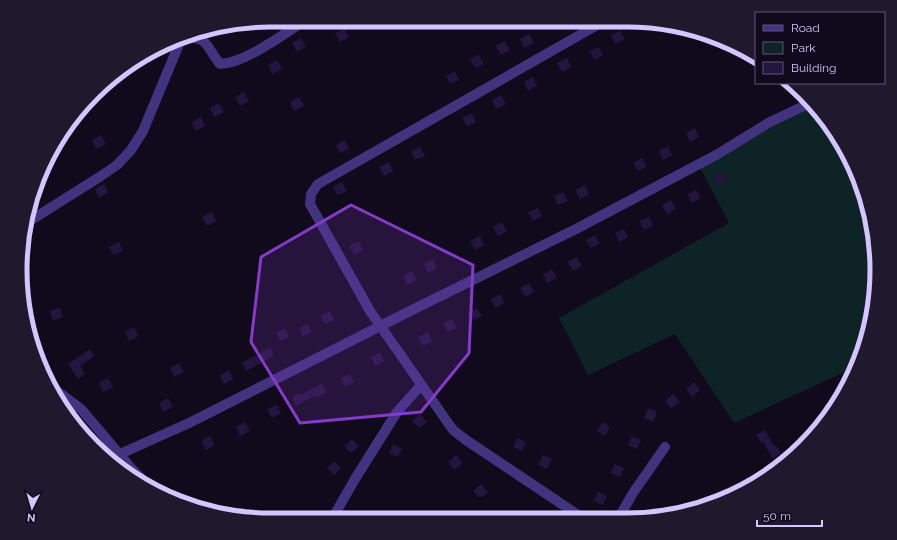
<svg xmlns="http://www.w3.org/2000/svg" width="897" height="540" font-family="Raleway,sans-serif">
<rect width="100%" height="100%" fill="#100a1c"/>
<!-- green -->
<path fill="#0d2326" d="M808,104L835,131L872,221V319L851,369L734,423L675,334L588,375L559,318L729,223L698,164Z
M784,462L752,486L707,507L663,516Z"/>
<!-- building -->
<path fill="#24153e" d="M345,29L349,37L340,42L335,33Z
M620,31L625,39L615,44L611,35Z
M529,34L534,43L524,48L520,39Z
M301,38L306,47L297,52L292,43Z
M505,41L510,50L501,55L496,46Z
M599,47L603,55L594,60L590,51Z
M479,55L484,64L475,68L470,59Z
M567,58L571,67L562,72L557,63Z
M277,60L282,69L272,74L268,65Z
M455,71L459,80L450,84L446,76Z
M533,77L537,86L528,91L524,82Z
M244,92L249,101L240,106L235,97Z
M501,95L506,104L496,109L492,100Z
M299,97L304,106L294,111L290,102Z
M219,103L224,112L214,117L210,108Z
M471,113L476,122L467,127L462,118Z
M201,117L205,126L196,131L191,122Z
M695,128L699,137L690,142L686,133Z
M101,135L106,144L96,149L92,140Z
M345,140L349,149L340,153L336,145Z
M668,146L672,155L663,160L659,151Z
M420,147L425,156L415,160L411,152Z
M642,158L647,167L638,171L633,163Z
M389,162L393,171L384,176L379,167Z
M42,172L48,181L40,187L37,183Z
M722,172L727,181L718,186L713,177Z
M342,182L347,191L337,195L333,187Z
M104,184L108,193L99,198L95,189Z
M585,185L589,194L580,199L575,190Z
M696,190L701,198L692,203L687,194Z
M563,192L568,201L558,205L554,196Z
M671,200L676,209L667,214L662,205Z
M538,208L542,216L533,221L528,212Z
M212,212L216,221L207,226L202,217Z
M649,217L653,225L644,230L639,221Z
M502,222L507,231L498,236L493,227Z
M624,229L628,237L619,242L615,233Z
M595,235L600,244L591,248L586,240Z
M480,236L484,245L475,250L470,241Z
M359,241L363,250L354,255L349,246Z
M119,242L123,251L114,255L109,247Z
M577,257L582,266L573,271L568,262Z
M433,259L437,268L428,273L424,264Z
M552,269L557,278L547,283L543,274Z
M412,271L417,280L407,285L403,276Z
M529,283L534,292L525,297L520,288Z
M500,294L504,303L495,308L491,299Z
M60,308L63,317L53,321L50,311Z
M477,308L482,316L473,321L468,312Z
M330,311L334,320L325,324L320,316Z
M452,319L457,328L448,332L443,324Z
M308,324L312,332L303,337L299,328Z
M134,327L138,336L129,341L125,332Z
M285,328L289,337L280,341L276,333Z
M428,332L432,341L423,346L418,337Z
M270,347L274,356L246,371L242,363Z
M90,349L94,356L80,366L85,374L78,379L68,364Z
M380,352L384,361L375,366L371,357Z
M179,363L184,372L175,377L170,368Z
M229,370L233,379L224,384L220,375Z
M350,374L354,382L345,387L341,378Z
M108,378L113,387L103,392L99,383Z
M694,382L700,390L692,397L686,389Z
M322,383L327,392L318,397L317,395L296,406L292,397L301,393L302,394Z
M673,394L680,402L671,408L665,401Z
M168,398L173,407L163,412L159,403Z
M277,405L281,413L272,418L267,409Z
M648,408L657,412L653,422L644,418Z
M420,414L427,422L419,428L412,421Z
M245,422L250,431L240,436L236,427Z
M602,422L610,427L605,436L597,431Z
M765,430L774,446L776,445L781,454L772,458L763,442L761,443L756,435Z
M210,436L215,445L206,450L201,441Z
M632,436L641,440L637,449L628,445Z
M517,438L526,442L522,451L513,447Z
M352,439L359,446L351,453L344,446Z
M393,444L402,448L398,457L389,453Z
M456,455L462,463L454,470L448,462Z
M543,455L552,459L547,469L538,465Z
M334,461L341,468L334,475L327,468Z
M615,464L624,468L620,477L610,473Z
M481,484L488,492L480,498L473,491Z
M598,492L607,496L603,505L594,501Z
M499,511L504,519H482Z"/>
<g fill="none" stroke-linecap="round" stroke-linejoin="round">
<!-- minor -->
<path stroke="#41337d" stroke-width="10" d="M182,39C208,34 206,47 220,64C246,63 283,34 306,20
M28,222L101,176L117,165L131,150L143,131L182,37
M53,388L81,409L132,469L150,487
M120,454L189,423L412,310L578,228L718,154L770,122L808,104
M332,519L355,479L397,412L421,385
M584,519L466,440L453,430L370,311L310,204L311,194L318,184L606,20
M618,519L633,493L665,447"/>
</g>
<!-- marked area -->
<path fill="#843bc5" fill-opacity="0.2" stroke="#843bc5" stroke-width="3" stroke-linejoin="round" d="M351,205L473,265L469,353L421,412L300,423L251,342L261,257Z"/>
<!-- crop -->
<path d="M0 0H897V540H0ZM270 27H627A243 243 0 0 1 870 270V270A243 243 0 0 1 627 513H270A243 243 0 0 1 27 270V270A243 243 0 0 1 270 27Z" fill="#20192e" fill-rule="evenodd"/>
<path fill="none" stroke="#d5c5ff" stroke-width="5" d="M270 27H627A243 243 0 0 1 870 270V270A243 243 0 0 1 627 513H270A243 243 0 0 1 27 270V270A243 243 0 0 1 270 27Z"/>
<!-- legend -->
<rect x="755" y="12" width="130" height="72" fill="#100a1c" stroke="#5f5577"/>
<rect x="763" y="25" width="20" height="6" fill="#41337d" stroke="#5f5577"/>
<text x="791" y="32" font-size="12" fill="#d5c5ff">Road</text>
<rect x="763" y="42" width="20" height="12" fill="#0d2326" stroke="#5f5577"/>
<text x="791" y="52" font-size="12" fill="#d5c5ff">Park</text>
<rect x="763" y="62" width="20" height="12" fill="#24153e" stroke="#5f5577"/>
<text x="791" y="72" font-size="12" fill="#d5c5ff">Building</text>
<!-- north arrow -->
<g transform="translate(32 508) rotate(185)" stroke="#100a1c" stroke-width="3" paint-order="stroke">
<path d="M0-3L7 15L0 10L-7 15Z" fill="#d5c5ff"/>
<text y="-6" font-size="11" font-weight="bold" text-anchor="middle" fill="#d5c5ff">N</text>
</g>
<!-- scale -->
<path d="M757 520v6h65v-6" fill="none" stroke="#d5c5ff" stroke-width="2"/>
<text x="763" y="520" font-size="12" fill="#d5c5ff" stroke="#100a1c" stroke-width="3" paint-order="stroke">50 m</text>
</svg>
